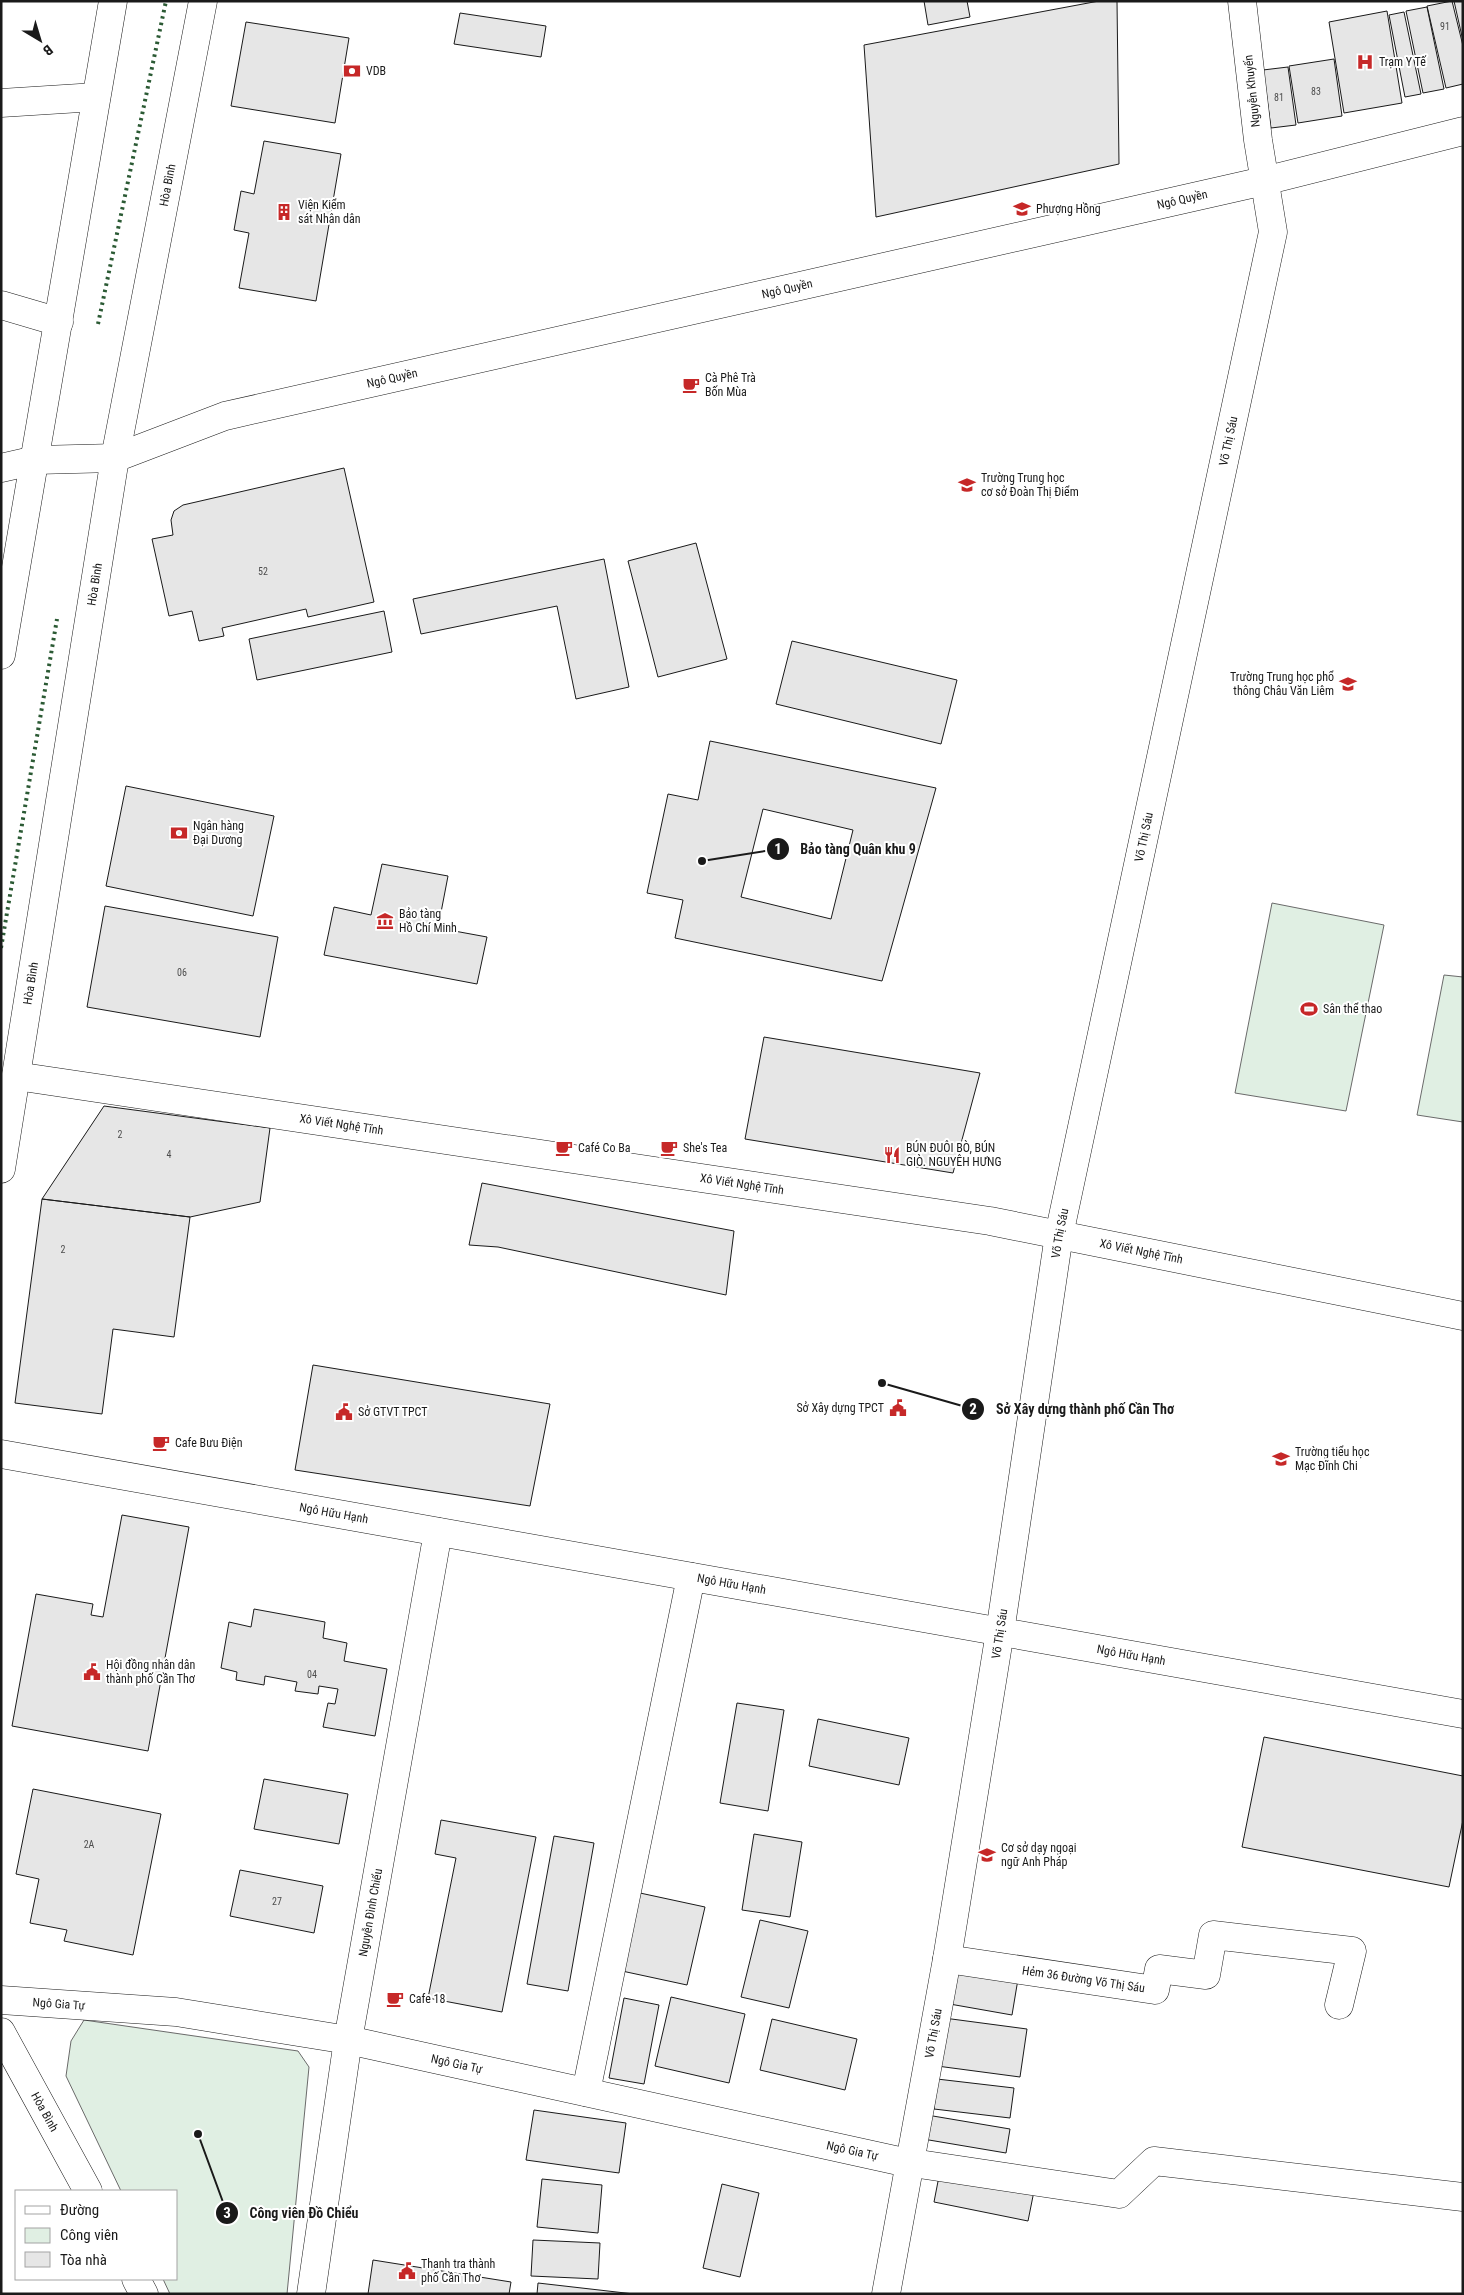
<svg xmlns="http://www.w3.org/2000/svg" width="1464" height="2295" font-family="'Roboto Condensed',sans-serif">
<rect width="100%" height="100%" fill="#fff"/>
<!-- green -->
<path fill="#e0efe3" stroke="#6a6a6a" d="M1272,903L1384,925L1346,1111L1235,1093Z
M1444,975L1463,977V1122L1417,1115Z
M84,2020L298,2051L309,2067L287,2294H170L163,2279H176V2191H121L66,2076L71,2041Z"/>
<!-- building -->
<path fill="#e6e6e6" stroke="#1a1a1a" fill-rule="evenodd" d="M924,1H967L970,17L928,25Z
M1099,1H1117L1119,164L876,217L864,45Z
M1452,1L1463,46V84L1446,88L1427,6Z
M1454,1H1463V41Z
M1427,7L1444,89L1423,93L1406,11Z
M1387,11L1402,103L1344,113L1329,22Z
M1404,12L1421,94L1405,97L1389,15Z
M460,13L546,26L541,57L454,44Z
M246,22L349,38L335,123L231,106Z
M1334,59L1342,116L1298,123L1289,66Z
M1288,67L1296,125L1271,128L1263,70Z
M264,141L341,154L316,301L239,288L249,233L234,230L241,191L254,194Z
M344,468L374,602L308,617L306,609L222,628L224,636L199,641L192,611L169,616L152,539L173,535L171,520L174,511L183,505Z
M696,543L727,659L658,677L628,561Z
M604,559L629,687L576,699L557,606L421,634L413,599Z
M384,611L392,652L257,680L249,639Z
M792,641L957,680L941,744L776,704Z
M710,741L936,788L882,981L675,938L683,900L647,893L668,794L698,800ZM763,809L853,830L831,919L741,897Z
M126,786L274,816L253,916L106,886Z
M382,864L448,876L438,928L487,937L477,984L324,955L334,907L371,915Z
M105,906L278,937L260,1037L87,1007Z
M764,1037L980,1073L953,1173L745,1139Z
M104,1106L270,1128L260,1202L190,1217L42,1199Z
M482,1183L734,1231L726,1295L498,1247L469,1245Z
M42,1199L190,1217L174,1337L113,1329L102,1414L15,1403Z
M313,1365L550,1404L530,1506L295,1470Z
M122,1515L189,1527L148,1751L12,1726L36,1594L93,1604L91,1615L103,1617Z
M254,1609L325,1622L323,1638L347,1643L344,1661L387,1669L375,1736L323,1727L328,1703L335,1704L338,1689L319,1686L318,1694L295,1691L297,1682L265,1676L264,1685L236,1680L237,1672L221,1668L229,1622L251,1627Z
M737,1703L784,1710L768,1811L720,1803Z
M818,1719L909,1738L899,1785L809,1766Z
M1264,1737L1463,1776V1820L1449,1887L1242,1847Z
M264,1779L348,1794L339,1844L254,1829Z
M33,1789L161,1814L133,1955L64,1941L67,1930L30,1923L39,1879L16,1874Z
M441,1820L536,1837L502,2012L428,1998L456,1858L435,1854Z
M754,1834L802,1842L790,1917L742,1910Z
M554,1836L594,1843L568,1991L527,1984Z
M240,1870L323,1886L314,1933L230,1916Z
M640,1893L705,1907L687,1985L622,1971Z
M760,1920L808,1931L789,2008L741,1997Z
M952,1962L1019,1973L1012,2015L944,2003Z
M671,1997L745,2014L729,2083L655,2066Z
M624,1998L659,2005L644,2084L609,2078Z
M944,2018L1027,2029L1020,2077L937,2066Z
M772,2019L857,2039L845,2090L760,2070Z
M937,2079L1014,2088L1010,2118L934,2109Z
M534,2110L626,2123L619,2173L526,2160Z
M927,2115L1010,2129L1006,2153L923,2139Z
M940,2171L1034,2191L1028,2221L934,2202Z
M542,2179L602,2185L598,2233L537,2227Z
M722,2184L759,2193L740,2277L703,2268Z
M533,2240L600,2243L598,2279L531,2276Z
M373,2260L511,2282L509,2294H368Z
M538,2283L634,2294H537Z"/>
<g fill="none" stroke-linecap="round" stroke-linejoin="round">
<!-- minor casing -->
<g stroke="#1a1a1a" stroke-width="29">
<g id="minor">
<path d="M1,103L96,97"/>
<path d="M1,305L59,322"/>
<path id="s1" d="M1,468L36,460L115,458L225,416L1264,181L1463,131"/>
<path id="s2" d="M16,1076L990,1221L1463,1316"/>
<path id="s3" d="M1,1454L1463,1714"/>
<path id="s4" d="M947,1959L1155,1990L1159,1969L1206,1975L1213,1935L1352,1951L1339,2005"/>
<path id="s5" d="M1,2000L176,2012L348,2040L899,2161L1119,2194L1154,2161L1463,2197"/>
<path d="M586,2092L691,1577"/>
<path id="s6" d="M311,2294L348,2040L438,1532"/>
<path id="s7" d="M886,2294L947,1959L1000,1632L1059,1235L1273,232L1258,140L1242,1"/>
</g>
</g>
<!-- major casing -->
<g stroke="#1a1a1a" stroke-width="29">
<g id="major">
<path d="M1,655L113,1"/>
<path id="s8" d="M1,1169L115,458L203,1"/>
<path id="s9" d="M1,2032L88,2191"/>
<path d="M136,2279L144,2294"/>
</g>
</g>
<!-- minor -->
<use href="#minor" stroke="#fff" stroke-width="28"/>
<!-- major -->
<use href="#major" stroke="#fff" stroke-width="28"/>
<!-- hedge -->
<path stroke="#2b5a34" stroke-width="4" stroke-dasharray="2.5 4" stroke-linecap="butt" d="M98,324L166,1
M1,948L57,619"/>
</g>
<!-- icons -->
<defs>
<g id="hospital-bare" transform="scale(1.35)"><path d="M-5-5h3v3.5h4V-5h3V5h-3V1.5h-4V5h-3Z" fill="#c62828" stroke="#fff" stroke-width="2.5" paint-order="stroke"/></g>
<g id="bank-bare" transform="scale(1.35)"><path d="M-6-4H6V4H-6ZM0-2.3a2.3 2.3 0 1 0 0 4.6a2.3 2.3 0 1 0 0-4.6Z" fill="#c62828" stroke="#fff" stroke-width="2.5" paint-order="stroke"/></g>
<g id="school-bare" transform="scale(1.35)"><path d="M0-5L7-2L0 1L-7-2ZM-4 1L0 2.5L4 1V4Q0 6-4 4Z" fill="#c62828" stroke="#fff" stroke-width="2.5" paint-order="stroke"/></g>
<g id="building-bare" transform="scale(1.35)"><path d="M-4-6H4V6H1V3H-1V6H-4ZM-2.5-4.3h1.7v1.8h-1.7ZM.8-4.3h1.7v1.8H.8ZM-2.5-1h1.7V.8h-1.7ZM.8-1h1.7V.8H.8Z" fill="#c62828" stroke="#fff" stroke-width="2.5" paint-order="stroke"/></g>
<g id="cafe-bare" transform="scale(1.35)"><path d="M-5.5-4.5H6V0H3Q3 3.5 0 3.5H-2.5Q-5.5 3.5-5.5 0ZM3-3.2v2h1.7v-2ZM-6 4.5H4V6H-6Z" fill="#c62828" stroke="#fff" stroke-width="2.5" paint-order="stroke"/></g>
<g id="university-bare" transform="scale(1.35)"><path d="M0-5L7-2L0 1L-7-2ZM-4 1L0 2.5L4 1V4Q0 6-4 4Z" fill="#c62828" stroke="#fff" stroke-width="2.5" paint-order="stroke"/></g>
<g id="museum-bare" transform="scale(1.35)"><path d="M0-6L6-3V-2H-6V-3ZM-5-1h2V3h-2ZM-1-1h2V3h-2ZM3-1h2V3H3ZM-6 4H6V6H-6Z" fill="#c62828" stroke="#fff" stroke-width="2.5" paint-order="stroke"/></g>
<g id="stadium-bare" transform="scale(1.35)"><path d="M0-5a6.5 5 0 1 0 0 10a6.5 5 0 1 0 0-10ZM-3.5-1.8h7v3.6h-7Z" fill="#c62828" stroke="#fff" stroke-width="2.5" paint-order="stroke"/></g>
<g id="restaurant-bare" transform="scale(1.35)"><path d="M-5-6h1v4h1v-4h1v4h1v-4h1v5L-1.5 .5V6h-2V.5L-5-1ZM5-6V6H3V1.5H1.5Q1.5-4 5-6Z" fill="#c62828" stroke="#fff" stroke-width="2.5" paint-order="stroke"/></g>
<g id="civic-bare" transform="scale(1.35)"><path d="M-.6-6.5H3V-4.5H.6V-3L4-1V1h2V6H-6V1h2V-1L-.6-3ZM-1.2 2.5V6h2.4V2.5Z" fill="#c62828" stroke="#fff" stroke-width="2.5" paint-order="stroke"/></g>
</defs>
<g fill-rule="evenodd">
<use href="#hospital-bare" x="1365" y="62"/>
<use href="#bank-bare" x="352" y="71"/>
<use href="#school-bare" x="1022" y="209"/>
<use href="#building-bare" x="284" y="212"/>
<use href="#cafe-bare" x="691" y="385"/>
<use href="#university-bare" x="967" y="485"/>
<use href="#university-bare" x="1348" y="684"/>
<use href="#bank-bare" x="179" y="833"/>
<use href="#museum-bare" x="385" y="921"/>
<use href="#stadium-bare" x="1309" y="1009"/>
<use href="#cafe-bare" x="564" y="1148"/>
<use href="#cafe-bare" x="669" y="1148"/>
<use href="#restaurant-bare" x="892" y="1155"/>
<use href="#civic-bare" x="898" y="1408"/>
<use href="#civic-bare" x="344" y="1412"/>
<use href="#cafe-bare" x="161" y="1443"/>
<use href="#school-bare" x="1281" y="1459"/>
<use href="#civic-bare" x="92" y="1672"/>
<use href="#school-bare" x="987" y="1855"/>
<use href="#cafe-bare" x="395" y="1999"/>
<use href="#civic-bare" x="407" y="2271"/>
</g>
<g text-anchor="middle" stroke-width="4" stroke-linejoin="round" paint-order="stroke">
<!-- number labels -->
<g font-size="10" fill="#4d4d4d">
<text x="1445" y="30">91</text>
<text x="1316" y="95">83</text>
<text x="1279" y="101">81</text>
<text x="263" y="575">52</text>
<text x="182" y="976">06</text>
<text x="120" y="1138">2</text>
<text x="169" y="1158">4</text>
<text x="63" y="1253">2</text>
<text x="312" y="1678">04</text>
<text x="89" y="1848">2A</text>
<text x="277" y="1905">27</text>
</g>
<!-- poi labels -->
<g font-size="12" fill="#1a1a1a" stroke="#fff" text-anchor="start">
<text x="1379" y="66">Trạm Y Tế</text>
<text x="366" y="75">VDB</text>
<text x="298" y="209">Viện Kiểm<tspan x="298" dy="14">sát Nhân dân</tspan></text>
<text x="1036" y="213">Phượng Hồng</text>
<text x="705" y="382">Cà Phê Trà<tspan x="705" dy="14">Bốn Mùa</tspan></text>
<text x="981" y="482">Trường Trung học<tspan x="981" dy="14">cơ sở Đoàn Thị Điểm</tspan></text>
<text x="1334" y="681" text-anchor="end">Trường Trung học phổ<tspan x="1334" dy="14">thông Châu Văn Liêm</tspan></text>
<text x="193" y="830">Ngân hàng<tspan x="193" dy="14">Đại Dương</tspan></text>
<text x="399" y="918">Bảo tàng<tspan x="399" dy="14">Hồ Chí Minh</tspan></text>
<text x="1323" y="1013">Sân thể thao</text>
<text x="578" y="1152">Café Co Ba</text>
<text x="683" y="1152">She's Tea</text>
<text x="906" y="1152">BÚN ĐUÔI BÒ, BÚN<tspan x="906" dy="14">GIÒ. NGUYÊH HƯNG</tspan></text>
<text x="884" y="1412" text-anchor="end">Sở Xây dựng TPCT</text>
<text x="358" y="1416">Sở GTVT TPCT</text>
<text x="175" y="1447">Cafe Bưu Điện</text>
<text x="1295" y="1456">Trường tiểu học<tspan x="1295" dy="14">Mạc Đĩnh Chi</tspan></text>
<text x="106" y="1669">Hội đồng nhân dân<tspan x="106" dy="14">thành phố Cần Thơ</tspan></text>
<text x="1001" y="1852">Cơ sở dạy ngoại<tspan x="1001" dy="14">ngữ Anh Pháp</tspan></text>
<text x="409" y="2003">Cafe 18</text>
<text x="421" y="2268">Thanh tra thành<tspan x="421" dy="14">phố Cần Thơ</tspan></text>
</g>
<!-- street labels -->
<g font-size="12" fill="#1a1a1a" stroke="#fff">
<text transform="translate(1252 91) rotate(-96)" y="4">Nguyễn Khuyến</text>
<text dy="4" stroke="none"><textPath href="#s8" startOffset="998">Hòa Bình</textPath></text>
<text dy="4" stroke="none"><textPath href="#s1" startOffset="1214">Ngô Quyền</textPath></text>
<text dy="4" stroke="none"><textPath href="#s1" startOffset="809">Ngô Quyền</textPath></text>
<text dy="4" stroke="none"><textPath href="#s1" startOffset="404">Ngô Quyền</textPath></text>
<text dy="4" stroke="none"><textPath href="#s7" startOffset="1885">Võ Thị Sáu</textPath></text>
<text dy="4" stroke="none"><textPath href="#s8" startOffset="592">Hòa Bình</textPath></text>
<text dy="4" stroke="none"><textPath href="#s7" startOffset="1480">Võ Thị Sáu</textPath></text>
<text dy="4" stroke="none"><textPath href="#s8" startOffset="188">Hòa Bình</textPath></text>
<text dy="4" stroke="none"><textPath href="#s2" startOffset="329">Xô Viết Nghệ Tĩnh</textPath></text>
<text dy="4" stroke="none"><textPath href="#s2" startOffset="734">Xô Viết Nghệ Tĩnh</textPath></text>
<text dy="4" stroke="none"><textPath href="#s7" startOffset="1075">Võ Thị Sáu</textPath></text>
<text dy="4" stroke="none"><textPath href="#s2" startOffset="1139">Xô Viết Nghệ Tĩnh</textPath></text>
<text dy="4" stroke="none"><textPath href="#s3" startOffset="338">Ngô Hữu Hạnh</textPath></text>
<text dy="4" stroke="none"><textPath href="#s3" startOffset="742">Ngô Hữu Hạnh</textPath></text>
<text dy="4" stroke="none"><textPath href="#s7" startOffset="670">Võ Thị Sáu</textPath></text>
<text dy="4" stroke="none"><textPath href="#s3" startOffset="1148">Ngô Hữu Hạnh</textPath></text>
<text dy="4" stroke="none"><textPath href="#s6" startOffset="386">Nguyễn Đình Chiểu</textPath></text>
<text dy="4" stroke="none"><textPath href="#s4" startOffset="138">Hẻm 36 Đường Võ Thị Sáu</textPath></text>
<text dy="4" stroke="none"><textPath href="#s5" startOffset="58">Ngô Gia Tự</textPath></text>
<text dy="4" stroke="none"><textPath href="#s7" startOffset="265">Võ Thị Sáu</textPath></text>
<text dy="4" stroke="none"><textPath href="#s5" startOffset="461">Ngô Gia Tự</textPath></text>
<text dy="4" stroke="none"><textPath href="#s9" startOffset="91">Hòa Bình</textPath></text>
<text dy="4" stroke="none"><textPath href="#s5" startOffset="866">Ngô Gia Tự</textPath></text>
</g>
</g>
<!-- callouts -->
<path fill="none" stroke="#1a1a1a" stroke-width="2" d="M702 861L778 849M882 1383L973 1409M198 2134L227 2213"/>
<g fill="#1a1a1a" stroke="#fff" stroke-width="2">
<circle cx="702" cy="861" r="5"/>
<circle cx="882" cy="1383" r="5"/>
<circle cx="198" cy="2134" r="5"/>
<circle cx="778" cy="849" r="12"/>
<circle cx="973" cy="1409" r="12"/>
<circle cx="227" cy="2213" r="12"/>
</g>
<g font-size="15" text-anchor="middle" font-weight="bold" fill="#fff">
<text x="778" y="854">1</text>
<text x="973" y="1414">2</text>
<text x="227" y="2218">3</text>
</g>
<g font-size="14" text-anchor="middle" font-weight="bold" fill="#1a1a1a" stroke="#fff" stroke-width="4" stroke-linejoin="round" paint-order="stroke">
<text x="858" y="854">Bảo tàng Quân khu 9</text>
<text x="1085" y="1414">Sở Xây dựng thành phố Cần Thơ</text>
<text x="304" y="2218">Công viên Đồ Chiểu</text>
</g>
<!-- border -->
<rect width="1464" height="2295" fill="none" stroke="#1a1a1a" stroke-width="5"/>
<!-- legend -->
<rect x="15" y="2190" width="162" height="90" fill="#ffffff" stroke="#a3a3a3"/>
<rect x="25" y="2206" width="25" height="8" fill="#ffffff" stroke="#a3a3a3"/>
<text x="60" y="2215" font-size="15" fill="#1a1a1a">Đường</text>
<rect x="25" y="2228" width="25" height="15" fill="#e0efe3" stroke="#a3a3a3"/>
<text x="60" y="2240" font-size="15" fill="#1a1a1a">Công viên</text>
<rect x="25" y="2252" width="25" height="15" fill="#e6e6e6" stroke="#a3a3a3"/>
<text x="60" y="2265" font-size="15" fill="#1a1a1a">Tòa nhà</text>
<!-- north arrow -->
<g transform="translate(40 40) rotate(142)" stroke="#ffffff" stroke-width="4" paint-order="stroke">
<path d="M0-4L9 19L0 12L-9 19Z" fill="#1a1a1a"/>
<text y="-8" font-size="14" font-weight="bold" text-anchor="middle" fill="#1a1a1a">B</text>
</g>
</svg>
